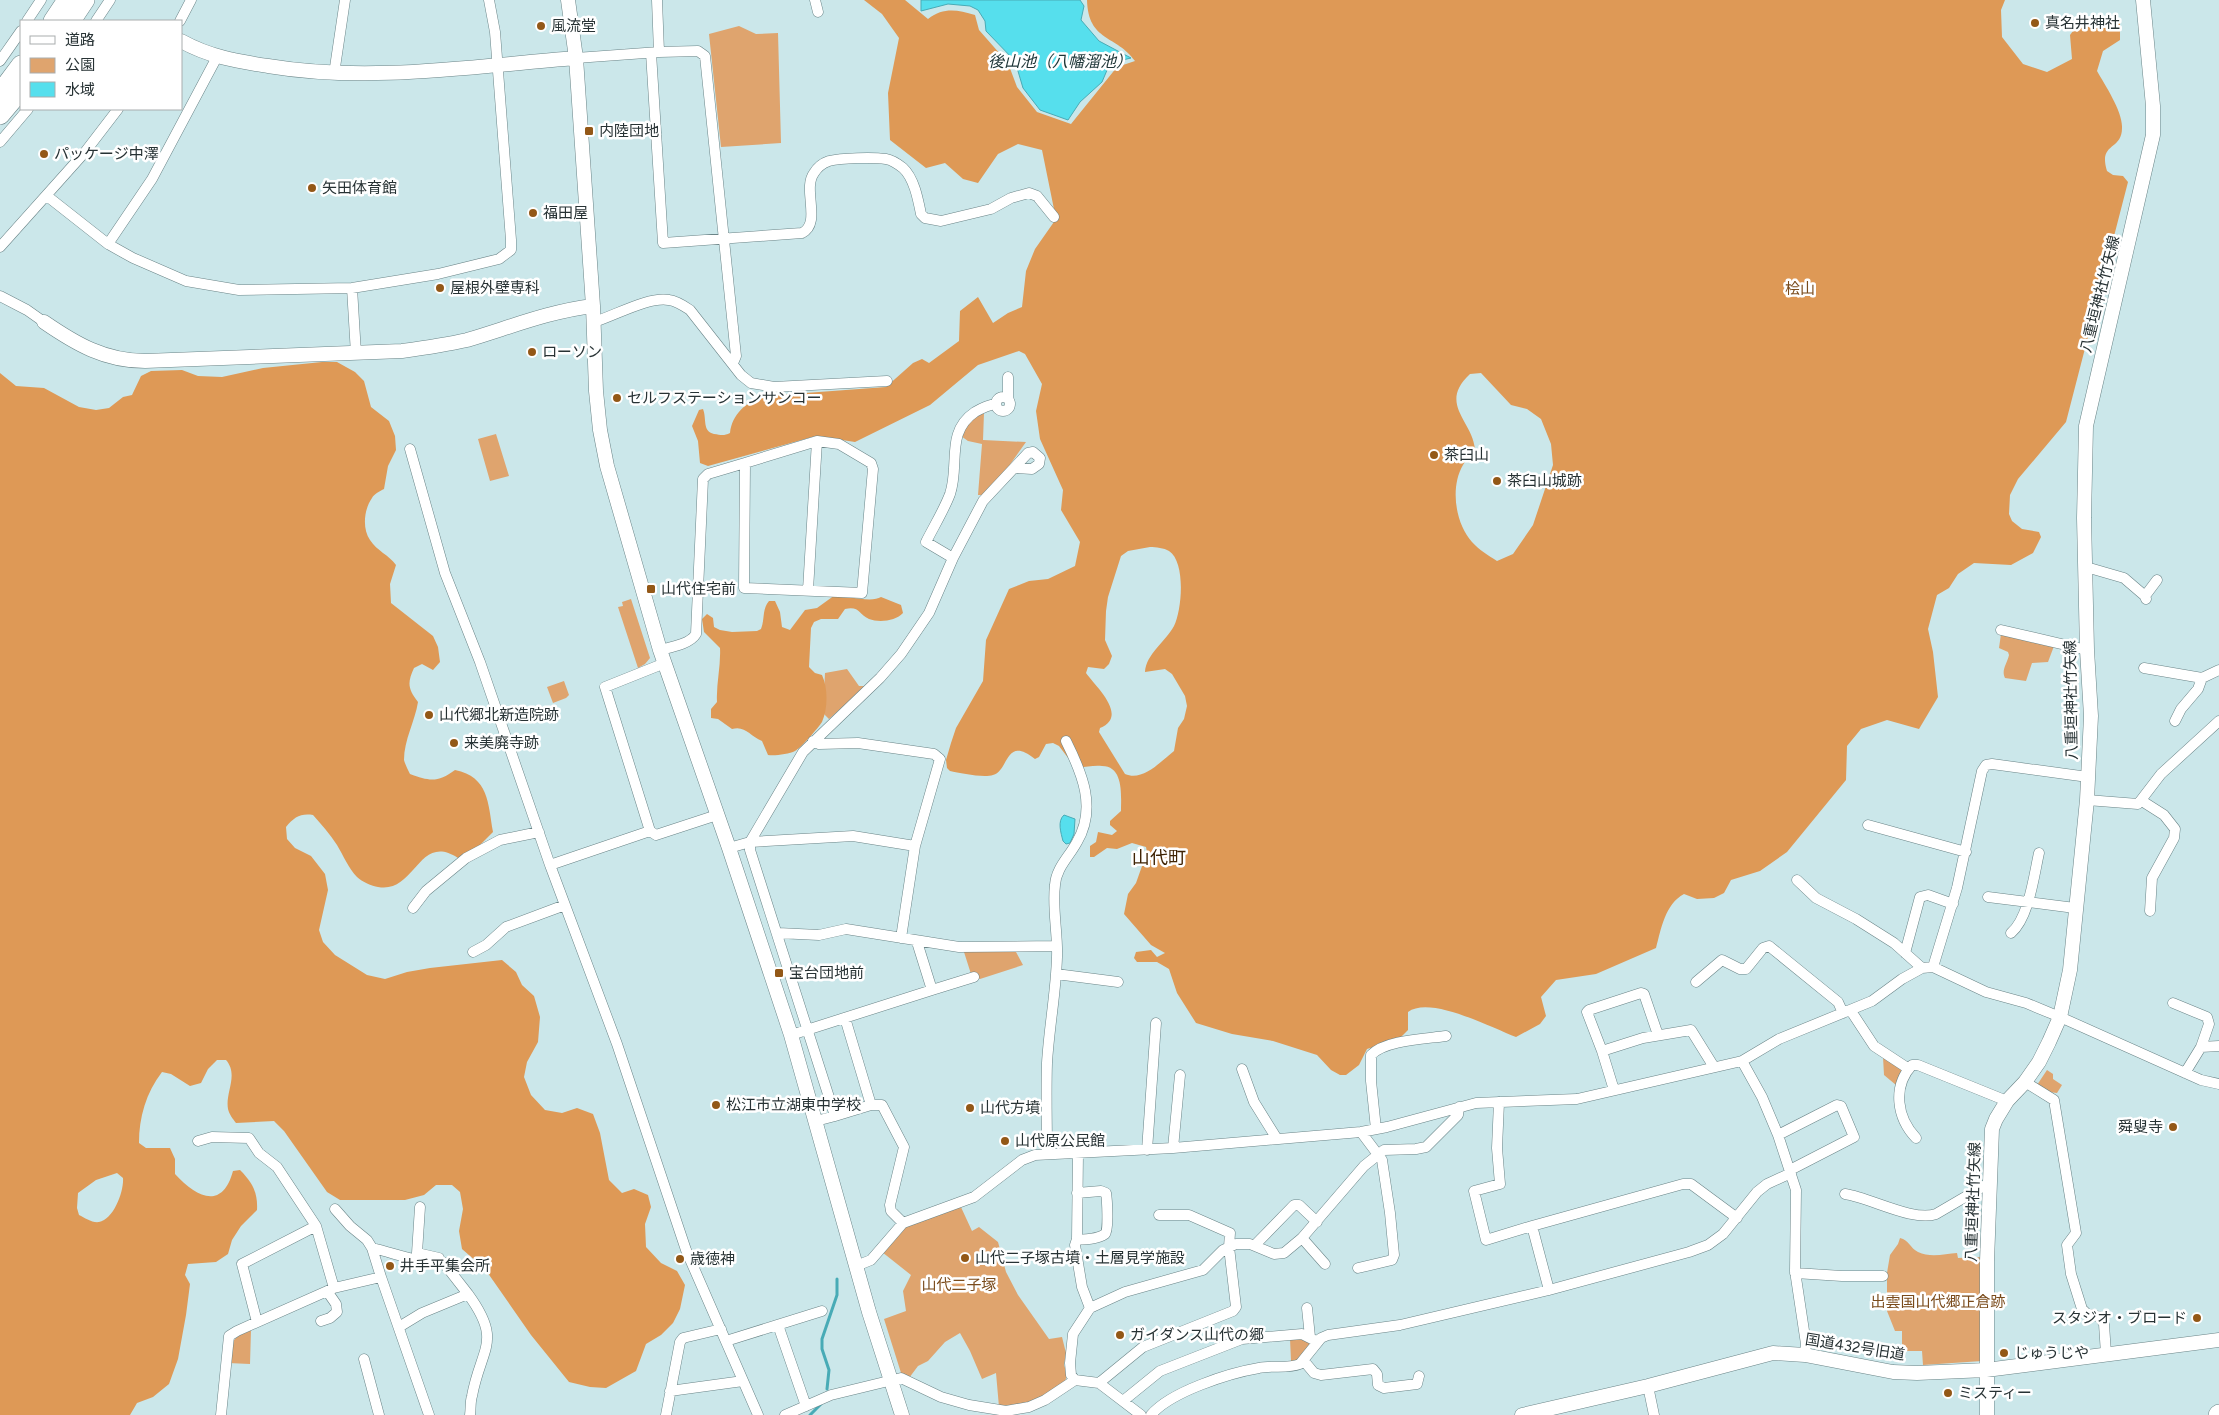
<svg xmlns="http://www.w3.org/2000/svg" width="2219" height="1415" font-family="Figtree,'Noto Sans JP',sans-serif">
<rect width="100%" height="100%" fill="#cbe7ea"/>
<!-- green -->
<path fill="#dfa46e" d="M739,26L756,34L778,33L781,143L721,147L709,34Z
M984,413L983,440L1026,442L1009,466L983,495H978L982,444L968,441L961,436C966,427 973,415 984,413Z
M496,434L509,476L490,481L478,439Z
M631,599L650,658L645,664L638,668L618,607L623,606L622,602Z
M2001,634L2054,646L2048,662L2032,663L2026,681L2005,678C2001,670 2007,664 2009,655L2008,652L1999,648Z
M847,669L859,686H866L829,719L823,713L825,673Z
M564,681L569,695L566,698L553,703L547,687Z
M964,952H1016L1023,965L980,979L971,974Z
M1883,1057L1901,1069L1903,1074L1899,1084L1896,1085L1884,1075Z
M2047,1070L2053,1074V1079L2062,1085L2057,1093L2049,1092L2037,1085Z
M960,1205L972,1231L979,1227L998,1242L1006,1272L1018,1295L1049,1339L1062,1337L1066,1353L1064,1365L1067,1374L1065,1382C1040,1398 1030,1407 999,1407L996,1373L982,1379L970,1351L960,1333L945,1342L928,1361L918,1366L909,1378L902,1376L884,1319L906,1311L903,1291L911,1275L882,1252L906,1224Z
M1900,1238C1909,1240 1910,1248 1918,1252C1930,1258 1945,1254 1957,1253L1958,1258L1983,1257L1982,1361L1923,1365L1922,1351H1902V1331H1895L1887,1311V1273L1890,1255L1898,1244Z
M251,1330L250,1364L228,1363C232,1342 230,1338 251,1330Z
M1290,1338H1304L1309,1343V1347L1296,1361H1291Z"/>
<!-- forest -->
<path fill="#de9956" fill-rule="evenodd" d="M864,0H905L928,19C944,7 957,10 975,15L979,30L1008,63L1017,87L1037,112L1071,124L1117,67L1135,61C1117,35 1088,42 1087,0H2005L2001,10L2002,37L2023,64L2047,72L2072,59L2070,35L2076,27L2117,20L2120,22V40L2103,51L2097,71C2105,85 2123,112 2122,128C2122,151 2098,142 2107,171L2113,175L2123,176L2128,182L2066,422L2018,479L2010,495L2009,514L2012,521L2022,529L2039,532L2041,537L2033,553L2011,565L1974,563L1958,574L1949,588L1937,595L1928,629L1933,652L1938,697L1919,729L1887,720L1861,729L1847,746L1846,780L1787,852L1760,871L1731,880L1724,893L1714,898L1697,899L1684,894C1665,904 1661,929 1656,948L1596,974L1556,980L1541,997L1546,1016L1540,1024L1516,1037C1492,1028 1430,995 1408,1012V1030L1399,1039L1367,1049L1359,1065L1346,1075H1340L1331,1070L1317,1055L1273,1041L1232,1034L1196,1023L1177,993L1169,969L1157,962H1137L1134,958L1136,952L1151,950L1157,957L1165,953L1151,945L1124,914L1128,894L1136,883L1147,852L1146,847L1132,843L1117,849L1107,848L1094,857H1090V846L1096,842L1098,832L1112,835L1117,831L1110,825V821L1121,811C1121,796 1124,766 1102,766C1092,765 1084,768 1075,767L1059,746L1053,743L1046,744L1039,757L1035,759C1005,735 1009,771 993,775C983,778 960,773 950,771L947,768L946,760L951,743L956,728L983,681L986,640L1009,589L1029,581L1048,579L1075,566L1080,542L1061,510L1063,490L1040,439L1036,411L1042,384L1025,354L1019,351L978,365L930,405L855,442L816,436L708,466L700,463L698,441L692,426L699,410L703,409C707,419 702,431 714,434C721,435 724,436 730,433C732,414 747,401 765,396L886,387L913,363L922,359L929,363L959,341L960,311L978,297L993,323L1008,313L1022,307L1026,271L1035,249L1056,219L1042,150L1018,144L998,154L978,183L963,179L945,163L926,168L890,140L888,93L899,38L882,14ZM1481,373L1511,405L1527,409L1541,419L1551,444L1553,465L1533,525L1513,554L1497,561C1488,555 1479,550 1472,542C1455,523 1450,487 1463,465C1466,459 1471,454 1475,449C1472,420 1438,404 1470,374ZM1150,547C1156,547 1164,548 1169,551C1186,562 1182,610 1174,626C1166,641 1146,654 1145,672L1165,669L1172,674L1185,696L1187,706L1184,719L1178,728L1174,751C1161,761 1143,782 1125,774L1099,732L1100,728C1129,716 1096,687 1086,673L1088,667L1104,669L1109,664L1112,656L1105,640L1106,611L1108,597L1121,556L1128,551Z
M322,362H337L355,372L364,381L371,407L389,421L395,436L396,450L388,466L384,489C380,491 374,494 372,498C364,509 362,529 370,540C377,551 389,555 396,565L390,584L391,603L433,636L438,647L440,662L433,670L422,664L414,668C407,683 408,689 418,702C415,721 404,740 404,760C405,764 408,770 410,774C429,781 438,783 455,770C489,777 488,803 493,832L471,854L458,858C418,832 416,894 378,887C372,886 362,882 357,877C349,869 343,855 337,845C330,834 321,824 313,815C301,813 294,817 286,827L287,839L295,848L311,856L325,874L328,890L319,930L323,942L335,955L367,975L385,979L407,972L430,968L502,960L516,972L522,985L534,996L540,1017L538,1042L527,1062L524,1077L531,1095L545,1110L562,1113L577,1108L593,1114L600,1133L609,1180L622,1193L634,1189L648,1195L651,1207L645,1224L646,1247L661,1263L677,1271L685,1285L680,1309L673,1323L661,1335L646,1344L636,1371L606,1388L590,1387L569,1382L531,1335L485,1269L462,1249L459,1231L463,1209L460,1192L452,1185H436L424,1195L405,1200H340L327,1192L284,1131L274,1121L236,1123C233,1119 229,1114 228,1109C225,1092 239,1075 226,1060H217L208,1069L201,1083L190,1086L171,1074L162,1072C146,1093 139,1117 139,1143L146,1148H170L175,1159V1174C196,1197 222,1211 233,1171L240,1170C252,1182 258,1192 257,1210L241,1226L232,1240L228,1254L216,1262L188,1264L185,1275L190,1284L186,1315L178,1359L169,1384L153,1397L137,1403L130,1415H0V373L16,386L44,388L79,407L96,410L109,408L123,397L132,395L141,376L151,371L182,370L198,376L222,377L263,368ZM117,1173L123,1178C124,1191 114,1219 99,1222C92,1223 85,1218 79,1215L77,1208L78,1193L96,1180Z
M835,595C846,596 872,603 881,597L901,605L903,613C896,621 879,623 869,619C858,614 860,606 845,609L838,619H821L814,622L811,628L809,667L815,673L822,675C828,688 828,708 822,722C819,727 801,748 795,751C789,754 775,756 768,755L762,741C750,736 745,725 732,729L718,719L711,718V709L717,702C716,684 721,666 720,648L704,632L702,619L707,614L713,618L714,627L720,630L732,632L757,631L761,629C765,619 762,609 769,601H775L780,612L782,627L790,630L805,610L817,608Z"/>
<!-- water -->
<path fill="#56dfed" stroke="#48abb6" d="M921,0H1080L1084,6L1081,20L1099,41L1131,58L1110,63L1102,82L1080,102L1068,120L1040,110L1023,88L1015,61L986,31L985,21L978,10L970,6L948,4L921,11Z
M1064,815L1075,819L1074,834L1070,843L1066,844L1063,841C1061,833 1057,821 1064,815Z"/>
<g fill="none" stroke-linecap="round" stroke-linejoin="round">
<!-- stream -->
<path stroke="#48abb6" stroke-width="3" d="M827,1389L829,1370L822,1349V1339L837,1295V1279
M810,1415L821,1404"/>
<!-- street casing -->
<g stroke="#6a8487" stroke-width="11">
<path id="street" d="M815,0L818,12
M27,21L41,0
M96,21L110,0
M180,21L191,0
M659,52L698,51L705,56L736,356L733,363
M651,53L663,243L802,233C822,223 802,189 814,173C817,168 823,163 829,161C841,158 873,157 886,159C892,160 898,164 903,168C914,178 918,199 921,214L925,218L941,221L991,209L1011,198L1029,193L1037,196L1054,217
M576,58L659,52L657,0
M0,61L21,31
M334,74L345,0
M0,142L28,109
M47,196L108,244L133,258L186,281L239,290L352,288L438,274L499,259L511,250V240L495,32L489,0
M108,244L152,179L217,57
M0,247L85,152L118,109
M352,288L356,354
M0,296L27,310L44,322
M594,322C614,316 649,296 669,300C677,301 684,306 690,310L741,375L751,383L774,387L887,381
M996 404a7 7 0 1 1 14 0a7 7 0 1 1-14 0Z
M1008,399V377
M996,404C988,405 982,408 975,412C945,432 960,465 950,494C944,510 934,526 926,542L953,558L983,501L1028,453L1033,452L1040,458L1039,464L1032,469L1015,468
M410,449L445,573L480,662L550,865L617,1044L686,1250L758,1415
M2086,567L2124,578L2145,596L2146,599
M808,590L817,441L745,463L744,588L862,593L873,469L871,463L839,444L817,441
M2145,596L2157,580
M2001,630L2087,650
M660,650C672,647 690,644 696,634L703,479L708,474L745,463
M665,663L605,687L650,831L656,835L717,815
M2144,668L2202,678L2219,670
M2175,721L2181,709L2198,689L2202,678
M813,741L819,744L858,743L934,754L940,759L915,846L901,938
M2087,800L2138,804L2161,774L2219,721
M2142,801L2164,815L2175,829L2174,838L2152,878L2150,911
M1868,825L1966,852
M729,848L750,842L853,836L915,846
M550,865L650,831
M1797,880L1816,898L1856,919L1894,943L1922,968
M1988,897L2075,908
M413,908L426,891L466,858L500,840L539,832
M778,933L819,935L846,929L959,947L1057,946
M2011,933C2029,918 2034,875 2039,853
M473,952L486,945L506,927L565,905
M1905,953L1920,897L1928,895L1953,904
M1933,967L1957,888L1982,771L1986,765L1992,764L2088,777
M1056,974L1118,982
M1696,982L1722,960L1740,969H1746L1763,948L1769,946L1838,1002L1843,1013
M932,990L974,977
M2173,1003L2207,1017L2209,1024L2201,1047L2185,1073
M1851,1011L1874,1046L1909,1069
M791,1035L932,990L917,942
M2201,1047L2219,1046
M1602,1051L1587,1012L1589,1010L1641,993L1644,994L1658,1035
M1742,1061L1762,1097L1778,1135L1796,1190L1795,1271L1806,1344L1805,1355
M1242,1069L1254,1102L1277,1139
M2025,1082L2054,1100L2076,1233L2067,1245L2071,1274L2082,1309L2086,1313L2100,1317L2104,1324L2106,1354
M1614,1090L1602,1051L1643,1038L1691,1030L1714,1067
M1499,1102L1497,1148L1500,1184L1474,1191L1486,1240L1532,1226
M871,1105H882L904,1147L890,1205L891,1211L903,1223
M835,1116L871,1105L845,1018
M816,1121L835,1116L750,850V842L803,752L880,678L901,654L929,613L953,558
M1376,1129L1371,1081V1055C1385,1040 1425,1039 1446,1036
M1778,1135L1837,1105L1841,1106L1854,1137L1790,1170
M1916,1138C1897,1118 1892,1087 1912,1065H1918L2007,1101
M198,1141L212,1137L249,1138L259,1153L277,1167L316,1226
M1173,1148L1180,1075
M1147,1150L1156,1023
M1078,1153L1077,1239L1075,1245L1082,1287L1090,1308
M1047,1154C1047,1124 1046,1093 1047,1063C1049,1028 1056,992 1057,957C1058,934 1052,908 1055,885C1056,868 1069,857 1077,842C1097,808 1082,773 1066,741
M1845,1194C1871,1198 1913,1222 1936,1214L1989,1183
M420,1207L417,1253L439,1258
M335,1209L350,1226L367,1240L372,1248
M1302,1238L1325,1264
M1077,1239C1084,1240 1098,1239 1105,1234C1109,1230 1107,1199 1106,1193L1101,1191L1077,1193
M1255,1245L1294,1205H1299L1317,1222
M856,1266L871,1260L903,1223L974,1197L1022,1160L1035,1155L1173,1148L1361,1132L1387,1127L1476,1103L1577,1099L1742,1061L1779,1039L1872,1001L1902,979L1922,968L1933,967L1986,992L2026,1003L2060,1017L2201,1080L2219,1084
M1358,1268L1392,1260L1394,1255L1390,1213L1382,1160L1361,1132
M1795,1273L1842,1276H1883
M381,1277L372,1248C398,1254 417,1263 443,1262L468,1294
M1549,1290L1532,1226L1683,1184H1691L1737,1218
M1307,1308L1310,1337
M321,1321L330,1318L337,1312L336,1304L327,1291
M257,1322L242,1264L316,1226L334,1288
M778,1325L806,1406
M399,1327L422,1313L468,1294C503,1342 481,1347 472,1396C470,1402 471,1409 470,1415
M726,1341L822,1311
M364,1359L379,1415
M1304,1361L1314,1373L1321,1375L1373,1369L1377,1374L1378,1385L1384,1388L1417,1384L1419,1376
M1075,1380L1071,1375L1070,1363L1073,1334L1090,1308L1125,1292L1203,1270L1223,1250L1236,1244H1250L1274,1254L1284,1253L1302,1238L1364,1166L1384,1150L1416,1149L1426,1147L1458,1115L1459,1107
M1099,1383L1143,1347L1233,1311L1236,1307L1229,1247L1230,1233L1189,1215H1159
M1648,1386L1654,1415
M670,1391L743,1381
M1123,1401L1160,1371L1242,1339L1302,1334L1318,1342
M221,1415L229,1336L237,1331L334,1288L381,1277L429,1415
M666,1415L680,1342L683,1338L721,1329
M785,1415L831,1395L901,1378L941,1397L969,1405L1006,1411L1029,1407L1045,1400L1075,1380L1099,1383L1141,1415
M1151,1415C1170,1392 1229,1373 1259,1368C1272,1365 1288,1369 1300,1364L1321,1338L1328,1335L1400,1325L1549,1290L1689,1252L1708,1245L1723,1234L1757,1192L1767,1184L1791,1173"/>
</g>
<!-- secondary casing -->
<g stroke="#6a8487" stroke-width="15">
<path id="secondary" d="M568,0L576,58L593,306L596,391L600,430L607,466L660,650L729,848L791,1035L869,1312L902,1415
M181,41C210,57 236,61 268,66C370,83 474,66 576,58
M44,322C76,344 105,361 145,361L402,351C424,348 445,345 467,340C508,328 550,311 593,306
M1522,1415L1648,1386L1773,1353L1805,1355L1893,1372L1917,1373L1986,1370L2219,1340
M1987,1415V1261L1992,1129L1996,1119L2007,1101L2025,1082L2039,1062L2049,1042L2060,1017L2070,970L2087,800L2091,716L2087,650L2084,518L2086,426L2153,135V106L2143,0"/>
</g>
<!-- highway casing -->
<g stroke="#6a8487" stroke-width="20">
<path id="highway" d="M53,21L67,0
M71,21L85,0
M0,93L21,65
M0,115L21,90
M2218,1415L2219,1414"/>
</g>
<!-- street -->
<use href="#street" stroke="#fff" stroke-width="10"/>
<!-- secondary -->
<use href="#secondary" stroke="#fff" stroke-width="14"/>
<!-- highway -->
<use href="#highway" stroke="#fff" stroke-width="19"/>
</g>
<!-- markers -->
<g fill="#935817" stroke="#fff" stroke-width="2">
<circle cx="2035" cy="23" r="5"/>
<circle cx="541" cy="26" r="5"/>
<rect x="584" y="126" width="10" height="10" rx="2.5"/>
<circle cx="44" cy="154" r="5"/>
<circle cx="312" cy="188" r="5"/>
<circle cx="533" cy="213" r="5"/>
<circle cx="440" cy="288" r="5"/>
<circle cx="532" cy="352" r="5"/>
<circle cx="617" cy="398" r="5"/>
<circle cx="1434" cy="455" r="5"/>
<circle cx="1497" cy="481" r="5"/>
<rect x="646" y="584" width="10" height="10" rx="2.5"/>
<circle cx="429" cy="715" r="5"/>
<circle cx="454" cy="743" r="5"/>
<rect x="774" y="968" width="10" height="10" rx="2.5"/>
<circle cx="716" cy="1105" r="5"/>
<circle cx="970" cy="1108" r="5"/>
<circle cx="2173" cy="1127" r="5"/>
<circle cx="1005" cy="1141" r="5"/>
<circle cx="965" cy="1258" r="5"/>
<circle cx="680" cy="1259" r="5"/>
<circle cx="390" cy="1266" r="5"/>
<circle cx="2197" cy="1318" r="5"/>
<circle cx="1120" cy="1335" r="5"/>
<circle cx="2004" cy="1353" r="5"/>
<circle cx="1948" cy="1393" r="5"/>
</g>
<g text-anchor="middle" stroke-width="5" stroke-linejoin="round" paint-order="stroke">
<!-- poi labels -->
<g font-size="15" fill="#273234" stroke="#fff" text-anchor="start">
<text x="2045" y="28">真名井神社</text>
<text x="551" y="31">風流堂</text>
<text x="599" y="136">内陸団地</text>
<text x="54" y="159">パッケージ中澤</text>
<text x="322" y="193">矢田体育館</text>
<text x="543" y="218">福田屋</text>
<text x="450" y="293">屋根外壁専科</text>
<text x="542" y="357">ローソン</text>
<text x="627" y="403">セルフステーションサンコー</text>
<text x="1444" y="460">茶臼山</text>
<text x="1507" y="486">茶臼山城跡</text>
<text x="661" y="594">山代住宅前</text>
<text x="439" y="720">山代郷北新造院跡</text>
<text x="464" y="748">来美廃寺跡</text>
<text x="789" y="978">宝台団地前</text>
<text x="726" y="1110">松江市立湖東中学校</text>
<text x="980" y="1113">山代方墳</text>
<text x="2163" y="1132" text-anchor="end">舜叟寺</text>
<text x="1015" y="1146">山代原公民館</text>
<text x="975" y="1263">山代二子塚古墳・土層見学施設</text>
<text x="690" y="1264">歳徳神</text>
<text x="400" y="1271">井手平集会所</text>
<text x="2187" y="1323" text-anchor="end">スタジオ・ブロード</text>
<text x="1130" y="1340">ガイダンス山代の郷</text>
<text x="2014" y="1358">じゅうじや</text>
<text x="1958" y="1398">ミスティー</text>
</g>
<!-- park labels -->
<g font-size="15" fill="#7a4b1b" stroke="#fff">
<text x="1800" y="294">桧山</text>
<text x="959" y="1290">山代二子塚</text>
<text x="1938" y="1307">出雲国山代郷正倉跡</text>
</g>
<!-- street labels -->
<g font-size="15" fill="#273234" stroke="#fff">
<text transform="translate(2100 294) rotate(-76)" y="5">八重垣神社竹矢線</text>
<text transform="translate(2071 700) rotate(-91)" y="5">八重垣神社竹矢線</text>
<text transform="translate(1973 1202) rotate(-88)" y="5">八重垣神社竹矢線</text>
<text transform="translate(1855 1347) rotate(9)" y="5">国道432号旧道</text>
</g>
<!-- water labels -->
<g font-size="16" font-style="italic" fill="#1d3537" stroke="#fff">
<text x="1060" y="67">後山池（八幡溜池）</text>
</g>
<!-- quarter labels -->
<g font-size="18" fill="#402405" stroke="#fff">
<text x="1159" y="864">山代町</text>
</g>
</g>
<!-- legend -->
<rect x="20" y="20" width="162" height="90" fill="#ffffff" stroke="#a9adae"/>
<rect x="30" y="36" width="25" height="8" fill="#ffffff" stroke="#a9adae"/>
<text x="65" y="45" font-size="15" fill="#273234">道路</text>
<rect x="30" y="58" width="25" height="15" fill="#dfa46e" stroke="#a9adae"/>
<text x="65" y="70" font-size="15" fill="#273234">公園</text>
<rect x="30" y="82" width="25" height="15" fill="#56dfed" stroke="#a9adae"/>
<text x="65" y="95" font-size="15" fill="#273234">水域</text>
</svg>
